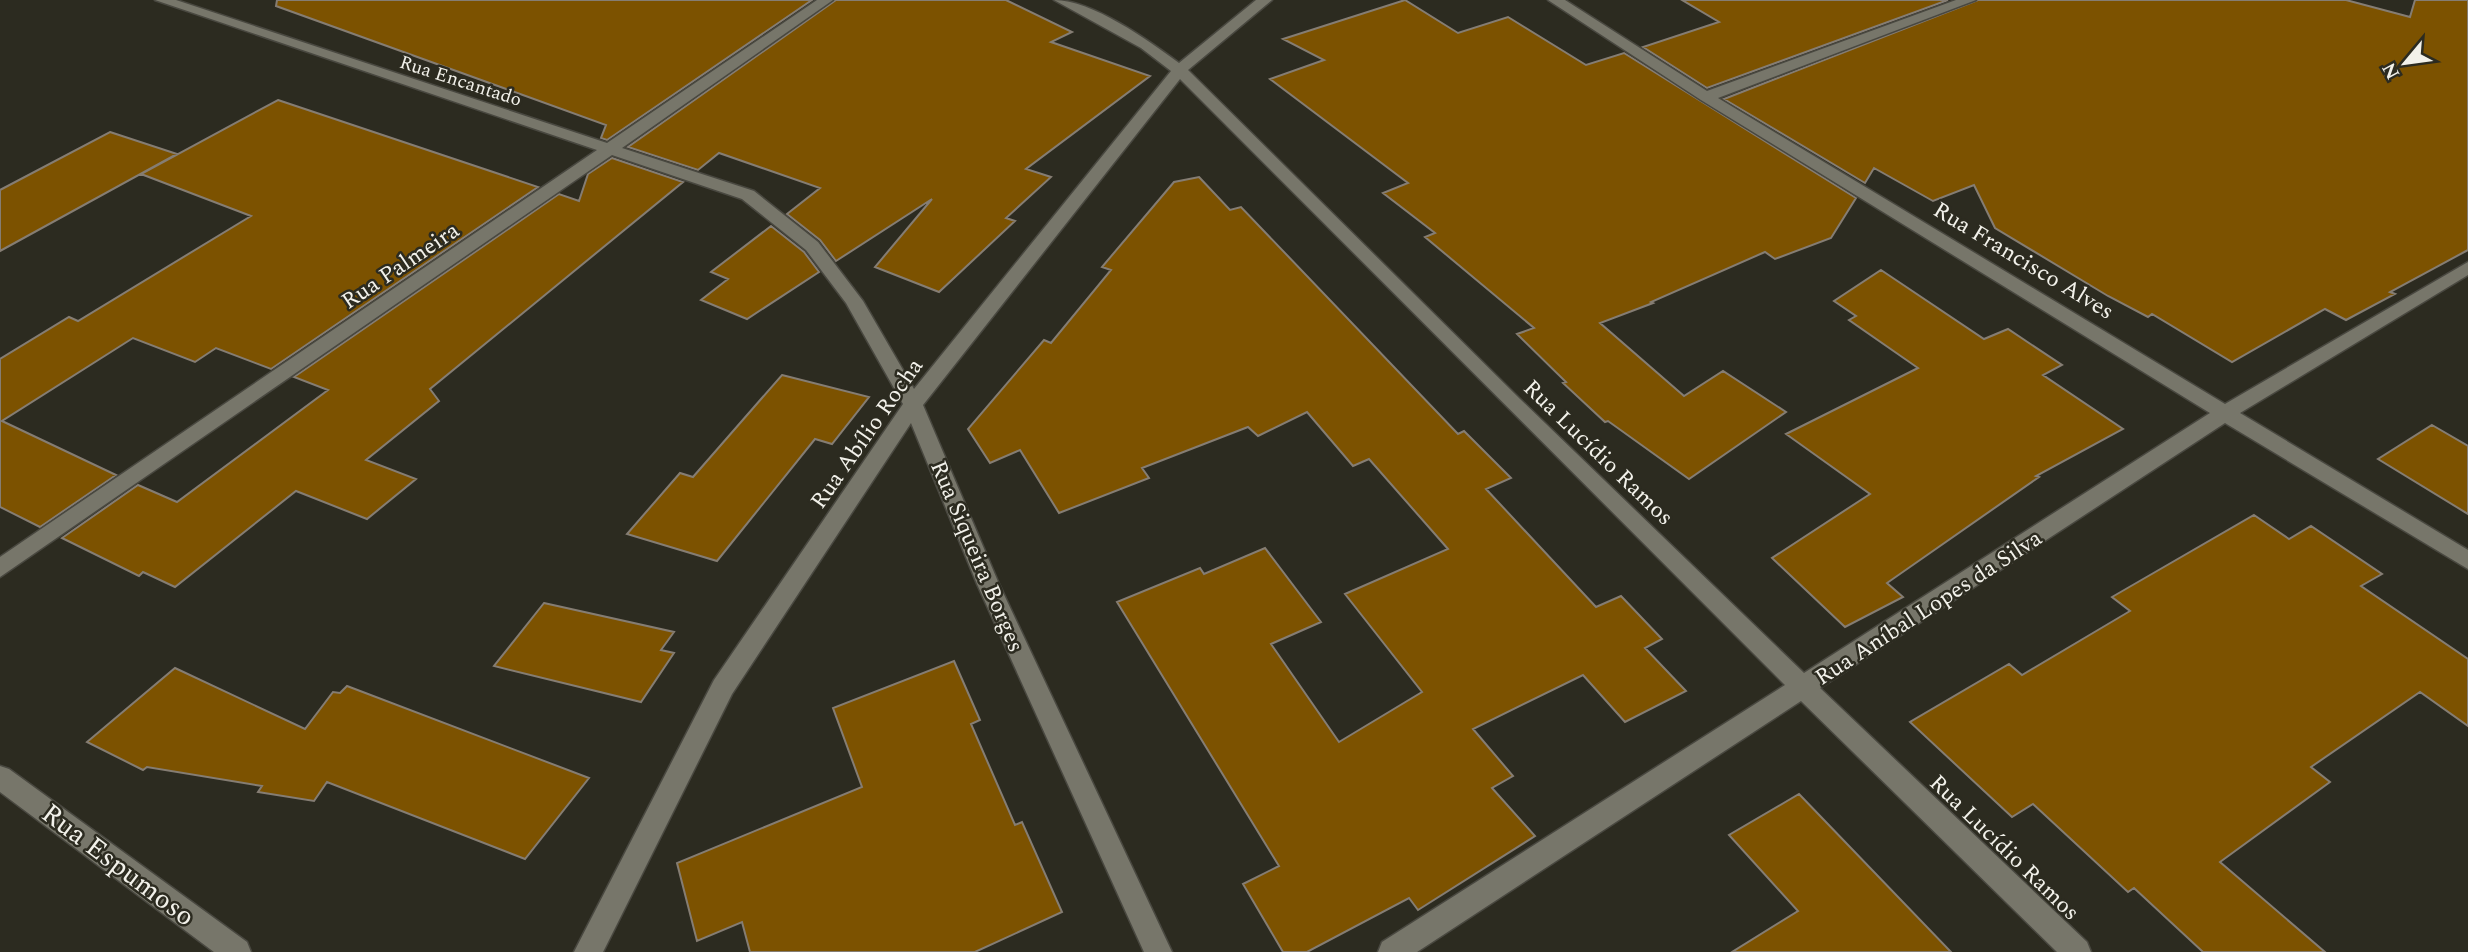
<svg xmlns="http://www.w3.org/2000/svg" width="2468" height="952" font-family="Spectral,serif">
<rect width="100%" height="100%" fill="#2c2b20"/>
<!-- building -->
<path fill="#7c5200" stroke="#857d73" stroke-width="2" d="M277,0H812L607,140L601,138L606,125L276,6Z
M836,0H1006L1072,32L1051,42L1150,76L1026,169L1051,177L1006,218L1015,221L939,292L875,267L932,199L836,261L820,240L787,214L820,188L719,153L698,170L628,147Z
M1405,0L1458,33L1508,17L1586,65L1624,53L1856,198L1831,238L1775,259L1765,252L1651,302L1653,303L1600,323L1684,396L1723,371L1786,412L1689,479L1608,421L1605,422L1563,383L1566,382L1517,334L1534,328L1425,237L1435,233L1383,193L1408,183L1270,79L1324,60L1283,39Z
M1682,0H1948L1707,88L1643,47L1719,22Z
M1978,0H2346L2410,17L2415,0H2468V250L2390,292L2395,294L2346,320L2325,309L2232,362L2152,314L2148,317L2108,296L1995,228L1974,185L1933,201L1874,168L1865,183L1724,99Z
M278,100L538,187L271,369L216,348L195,362L133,338L2,421L116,475L40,527L0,507V359L69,317L78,321L251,216L141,174Z
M110,132L177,154L0,251V190Z
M612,158L683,182L430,389L439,401L366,460L416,479L367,519L296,491L175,587L143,572L139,576L62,538L138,485L177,502L328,390L294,377L559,194L579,201L588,174Z
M1199,177L1230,210L1241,207L1458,434L1464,431L1511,478L1486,489L1596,607L1621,596L1662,639L1645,648L1686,691L1625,722L1583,675L1473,729L1513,776L1492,788L1535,836L1418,910L1409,898L1307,952H1283L1243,884L1279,866L1117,602L1200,568L1204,574L1265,548L1321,622L1271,644L1339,742L1422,692L1345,594L1448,549L1369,459L1353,466L1307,412L1258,436L1248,427L1142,468L1149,478L1059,513L1020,450L990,463L968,429L1044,340L1051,343L1111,270L1102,267L1174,182Z
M771,226L804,252L819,272L747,319L701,300L728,279L711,272Z
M1881,270L1984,339L2008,329L2062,365L2043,375L2123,429L2036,476L2039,477L1887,583L1903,597L1845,627L1772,558L1870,494L1786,434L1918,368L1849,320L1856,316L1834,301Z
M782,375L869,397L832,444L815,439L717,561L627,534L680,473L693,477Z
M2432,425L2468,446V514L2378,459Z
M2254,515L2289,539L2311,526L2382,574L2361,586L2468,659V726L2420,692L2311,767L2330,782L2220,862L2325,952H2203L2134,888L2128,892L2033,804L2012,817L1910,722L2009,664L2022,675L2130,611L2112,597Z
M544,603L674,632L661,650L674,653L641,702L494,666Z
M954,661L980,720L971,724L1015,825L1022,822L1062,912L975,952H750L742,922L697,941L677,863L862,787L833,708Z
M175,668L305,729L333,692L340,693L347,686L589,778L525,859L327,782L314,801L258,792L262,786L147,767L143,770L87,742Z
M1799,794L1951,952H1732L1798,911L1729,835Z"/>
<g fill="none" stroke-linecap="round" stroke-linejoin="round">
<!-- minor casing -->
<g stroke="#494840" stroke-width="3">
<path id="minor" d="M155,0H176L607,143L817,0H833L622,148L754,191L818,242L863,301L914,389L1171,71L1141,48L1054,0C1092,0 1148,40 1179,63L1256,0H1272L1188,70L1520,399L1804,673L2210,413L1701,100L1548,0H1565L1707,91L1956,0H1976L1718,98L2225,404L2468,262V275L2240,413L2468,550V569L2225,423L1820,688L2087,942L2091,952H2057L1801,701L1417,952H1378L1382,942L1785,685L1180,79L923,405L999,584L1172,952H1144L977,584L911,423L732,694L603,952H574L714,680L903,404L846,303L806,250L742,199L612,155L0,577V557L597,150Z
M0,766L9,769L247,942L251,952H214L0,792Z"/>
</g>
<!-- minor -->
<use href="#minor" fill="#77766a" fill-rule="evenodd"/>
</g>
<g text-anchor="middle" stroke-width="5" stroke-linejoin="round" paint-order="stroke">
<!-- far-street labels -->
<g font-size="19" fill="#f2f1ea" stroke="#2c2b20">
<text transform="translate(461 80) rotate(18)" y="7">Rua Encantado</text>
</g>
<!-- street labels -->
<g font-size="23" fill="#f2f1ea" stroke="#2c2b20">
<text transform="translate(2024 260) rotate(31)" y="8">Rua Francisco Alves</text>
<text transform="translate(400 265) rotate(-34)" y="8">Rua Palmeira</text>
<text transform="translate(866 433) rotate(-55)" y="8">Rua Abílio Rocha</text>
<text transform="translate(1599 452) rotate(44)" y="8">Rua Lucídio Ramos</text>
<text transform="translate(978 556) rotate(67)" y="8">Rua Siqueira Borges</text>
<text transform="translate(1928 607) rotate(-33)" y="8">Rua Aníbal Lopes da Silva</text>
<text transform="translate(2005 847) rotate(44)" y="8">Rua Lucídio Ramos</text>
</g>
<!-- near-street labels -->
<g font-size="28" fill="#f2f1ea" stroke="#2c2b20">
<text transform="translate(119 864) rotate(37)" y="10">Rua Espumoso</text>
</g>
</g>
<!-- north arrow -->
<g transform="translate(2405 63) rotate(241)" stroke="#2c2b20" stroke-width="5" paint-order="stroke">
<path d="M0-5L12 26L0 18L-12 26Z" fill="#f2f1ea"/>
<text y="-10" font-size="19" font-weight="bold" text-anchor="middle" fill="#f2f1ea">N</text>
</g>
</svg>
